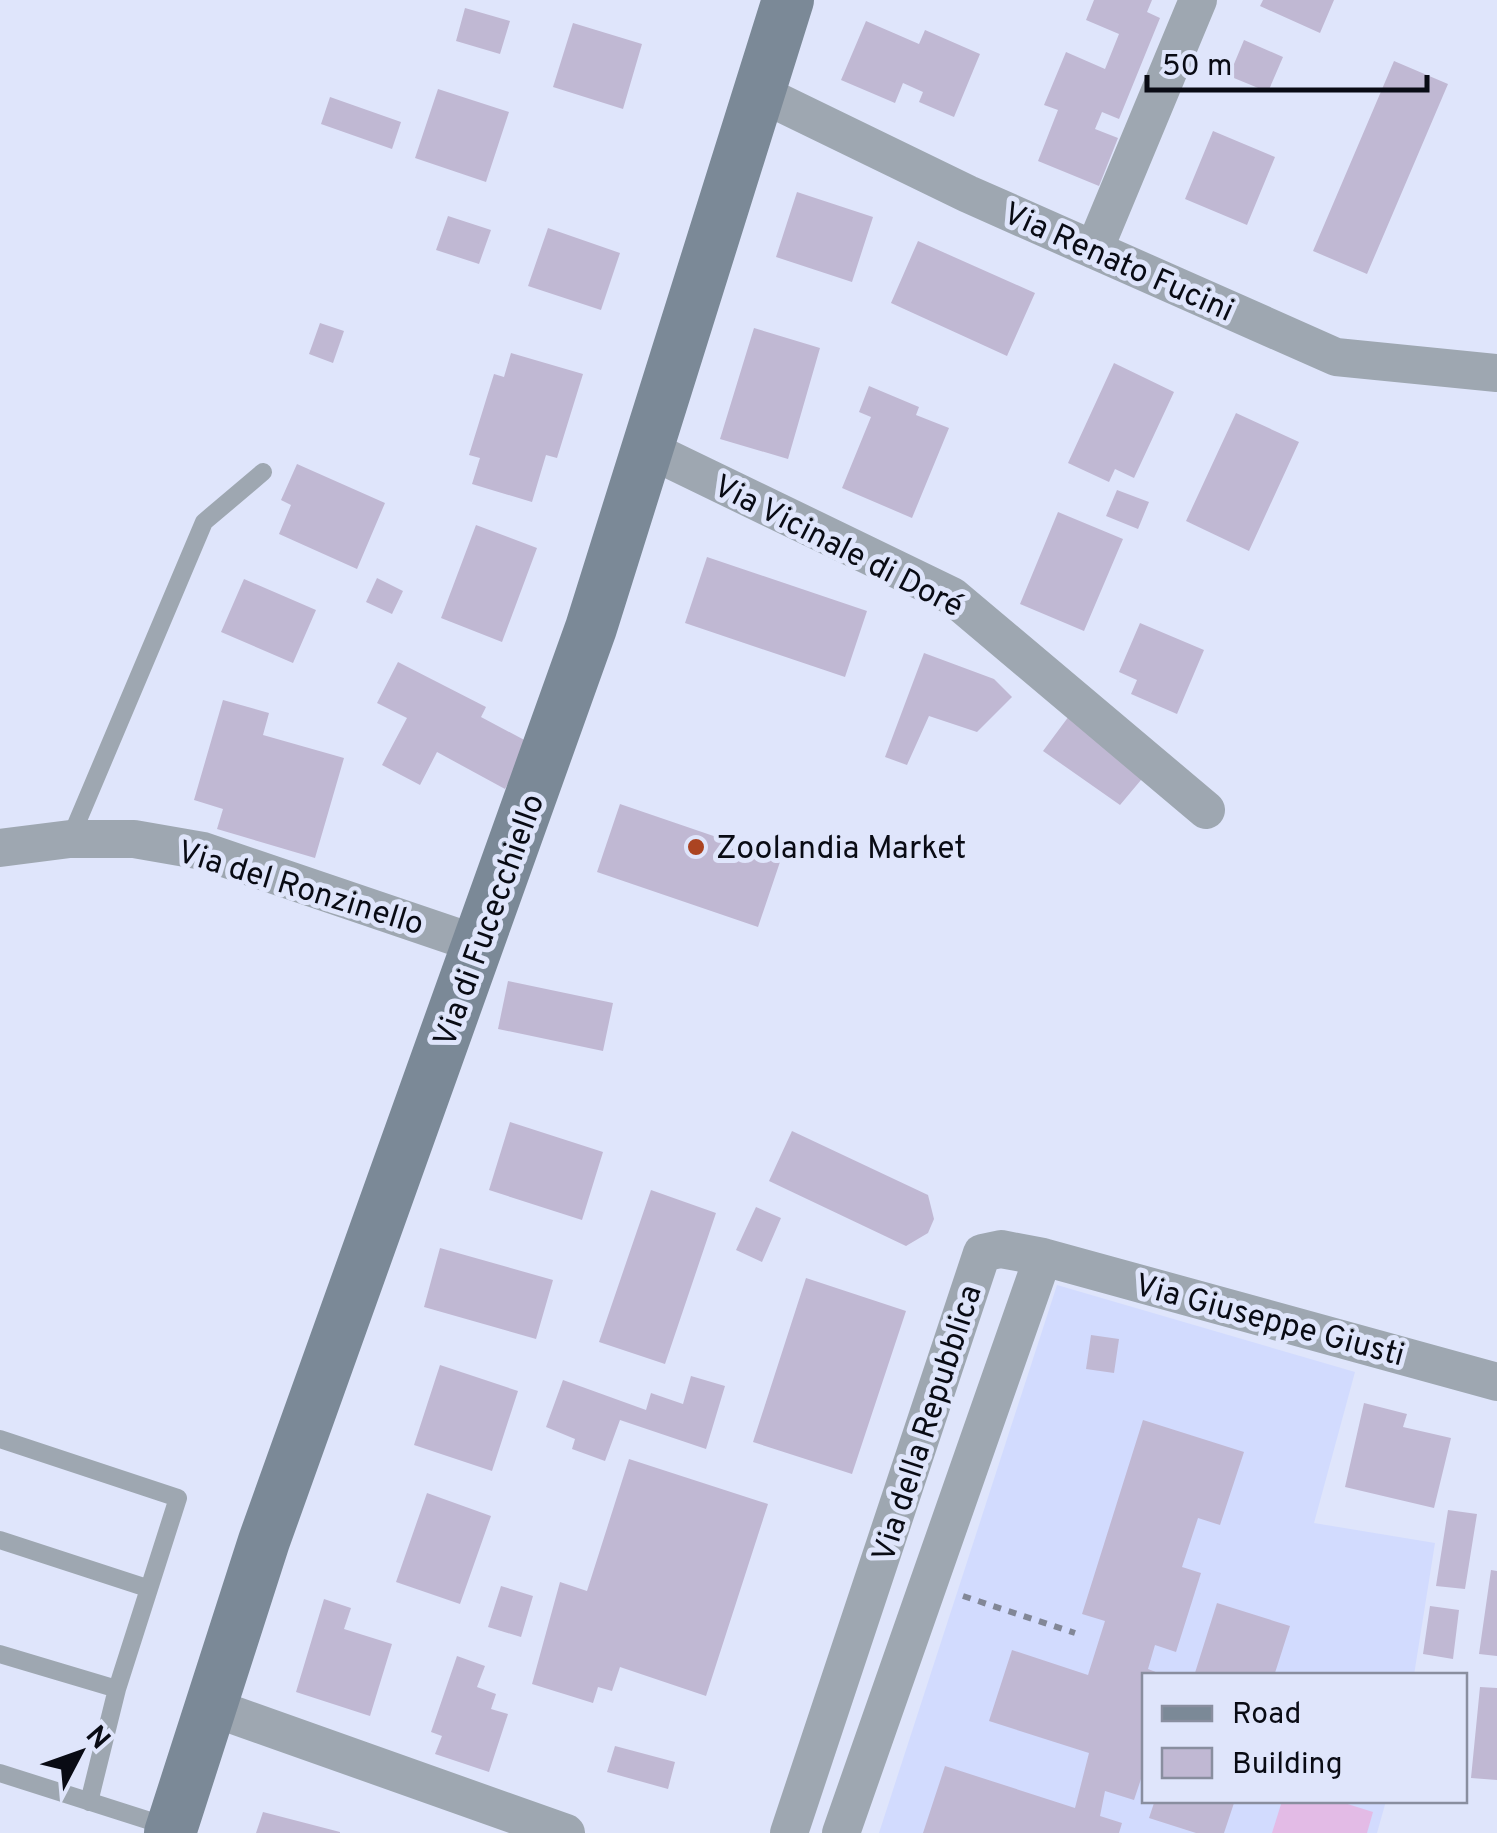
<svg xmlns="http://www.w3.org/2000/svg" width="1497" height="1833" font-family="Overpass,sans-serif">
<rect width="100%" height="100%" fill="#dfe5fb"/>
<!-- built -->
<path fill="#d2dbfe" d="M1057,1285L1355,1372L1314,1523L1435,1543L1414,1675L1144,1676V1800L1386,1801L1377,1833H879Z"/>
<!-- green -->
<path fill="#e3bbe6" d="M1282,1801H1338L1373,1812L1367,1833H1272Z"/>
<!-- building -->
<path fill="#c0b8d3" d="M1094,0H1152L1147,12L1160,18L1119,119L1102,112L1095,129L1118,138L1099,186L1038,161L1058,110L1044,105L1066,52L1105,69L1119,34L1086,20Z
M1263,0H1334L1320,33L1260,6Z
M465,8L510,21L500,54L456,41Z
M866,21L919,44L925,30L980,54L954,117L919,102L923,92L903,83L895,103L841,80Z
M573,23L642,44L623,109L553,87Z
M1244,40L1283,57L1268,92L1229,76Z
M1394,61L1448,84L1367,274L1313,251Z
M438,89L509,112L486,182L415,158Z
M330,97L401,122L392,149L321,124Z
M1213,131L1275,157L1247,225L1185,199Z
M797,192L873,217L852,282L776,257Z
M448,216L491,230L479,264L436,250Z
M548,228L620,253L601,310L528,286Z
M918,241L1035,293L1007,356L891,303Z
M320,323L344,331L333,363L309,354Z
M754,328L820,348L788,459L720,439Z
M511,353L583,374L557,458L546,455L532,502L472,484L480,458L469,455L494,374L504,377Z
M1114,363L1174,392L1134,478L1115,469L1109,482L1068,463Z
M869,386L919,407L916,415L949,428L912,518L842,488L871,417L859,412Z
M1236,413L1299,442L1249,551L1186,521Z
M297,464L385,503L357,569L279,534L291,505L281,500Z
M1117,490L1149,502L1138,529L1106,516Z
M1058,512L1123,539L1084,631L1020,604Z
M476,525L537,548L502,642L441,618Z
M707,557L867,611L845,677L685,623Z
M377,578L403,591L392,614L366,602Z
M244,579L316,610L293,663L221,632Z
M1140,623L1204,650L1177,714L1131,694L1137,680L1119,672Z
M924,653L994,679L1012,697L977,732L929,716L907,765L885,757Z
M398,662L486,707L481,717L530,743L505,789L437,752L420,785L382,765L407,718L377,703Z
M223,700L269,713L263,735L344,758L315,858L217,829L223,809L194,800Z
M1072,712L1146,774L1120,805L1043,751Z
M620,804L781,859L758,927L597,872Z
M508,981L613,1003L603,1051L498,1029Z
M510,1122L603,1152L582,1220L489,1190Z
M792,1131L928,1195L934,1219L928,1233L906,1246L769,1181Z
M651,1190L716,1213L665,1364L599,1342Z
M756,1207L781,1218L762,1262L736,1250Z
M440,1248L553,1280L536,1339L424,1307Z
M806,1278L906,1311L852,1474L753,1442Z
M1091,1335L1119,1339L1114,1373L1086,1369Z
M440,1365L518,1391L492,1471L414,1445Z
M691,1376L725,1386L706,1449L620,1420L605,1461L572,1449L575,1439L546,1427L563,1380L646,1410L651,1393L683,1404Z
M1364,1403L1407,1414L1403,1427L1451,1438L1434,1508L1345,1487Z
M1143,1420L1244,1452L1220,1525L1198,1518L1182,1567L1201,1573L1176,1652L1155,1645L1148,1669L1166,1676H1144V1780L1141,1779L1134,1800L1105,1791L1100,1816L1122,1823L1119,1833H923L945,1766L1075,1808L1089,1753L989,1721L1012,1650L1088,1675L1105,1621L1082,1614Z
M629,1459L768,1504L706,1696L620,1667L612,1691L598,1687L593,1703L532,1684L560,1582L587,1591Z
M427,1493L491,1516L460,1604L396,1582Z
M1448,1510L1477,1514L1465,1589L1436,1586Z
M1491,1570L1497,1571V1656L1479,1654Z
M501,1586L533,1596L521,1637L488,1627Z
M324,1599L351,1608L344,1629L392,1644L370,1716L296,1692Z
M1217,1603L1290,1626L1274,1676H1194Z
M1430,1606L1459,1610L1453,1659L1423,1654Z
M457,1656L485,1666L477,1687L496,1694L491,1709L508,1714L489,1772L435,1754L442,1736L431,1732Z
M1480,1687L1497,1688V1780L1471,1778Z
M615,1746L675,1762L668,1789L607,1772Z
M1155,1800H1235L1224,1833H1196L1149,1818Z
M263,1812L340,1832V1833H256Z"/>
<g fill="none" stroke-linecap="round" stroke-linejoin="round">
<!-- path -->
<path stroke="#828797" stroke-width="6" stroke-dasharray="8 8" stroke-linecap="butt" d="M963,1596L1075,1633"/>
<!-- service -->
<path stroke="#9ea7b1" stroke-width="18" d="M70,839L204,522L263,472
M0,1439L178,1498L117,1689L89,1802
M0,1540L147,1588
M0,1654L117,1689
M0,1773L166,1826"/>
<!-- minor -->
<path stroke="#9ea7b1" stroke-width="38" d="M758,92L968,194L1336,357L1497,373
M1094,250L1198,0
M646,448L952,596L1206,810
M0,848L70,839H134L203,851L480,945
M211,1707L566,1833
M789,1833L982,1253L1001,1249L1043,1257L1497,1382
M841,1833L1043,1257"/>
<!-- secondary -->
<path stroke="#7b8997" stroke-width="52" d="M170,1833L264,1541L591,628L788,0"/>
</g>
<!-- markers -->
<circle fill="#ab4422" stroke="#dfe5fb" stroke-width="4" cx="696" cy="847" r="10"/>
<g text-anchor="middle" stroke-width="10" stroke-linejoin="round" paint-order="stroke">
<!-- street labels -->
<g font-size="32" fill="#090b14" stroke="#dfe5fb">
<text transform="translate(1119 261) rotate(24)" y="11">Via Renato Fucini</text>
<text transform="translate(839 545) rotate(27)" y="11">Via Vicinale di Doré</text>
<text transform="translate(301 887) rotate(17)" y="11">Via del Ronzinello</text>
<text transform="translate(488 920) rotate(-70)" y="11">Via di Fucecchiello</text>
<text transform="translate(1270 1319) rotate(15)" y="11">Via Giuseppe Giusti</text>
<text transform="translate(926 1423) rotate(-72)" y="11">Via della Repubblica</text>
</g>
<!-- poi labels -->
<g font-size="32" fill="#090b14" stroke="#dfe5fb" text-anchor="start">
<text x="716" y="858">Zoolandia Market</text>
</g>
</g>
<!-- legend -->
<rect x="1142" y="1673" width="325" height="130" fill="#dfe5fb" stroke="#898e9f" stroke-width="2.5"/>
<rect x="1162" y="1706" width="50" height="15" fill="#7b8997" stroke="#898e9f" stroke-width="2.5"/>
<text x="1232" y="1723" font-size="30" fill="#090b14">Road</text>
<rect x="1162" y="1748" width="50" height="30" fill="#c0b8d3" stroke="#898e9f" stroke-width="2.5"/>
<text x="1232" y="1773" font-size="30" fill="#090b14">Building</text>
<!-- north arrow -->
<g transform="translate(80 1753) rotate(49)" stroke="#dfe5fb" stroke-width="8" paint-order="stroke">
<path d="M0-8L18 38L0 25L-18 38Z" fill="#090b14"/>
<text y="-15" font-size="28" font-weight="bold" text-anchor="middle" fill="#090b14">N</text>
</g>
<!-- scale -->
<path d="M1147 75v15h280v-15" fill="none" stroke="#090b14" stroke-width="5"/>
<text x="1162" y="75" font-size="30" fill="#090b14" stroke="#dfe5fb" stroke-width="8" paint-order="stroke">50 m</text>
</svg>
